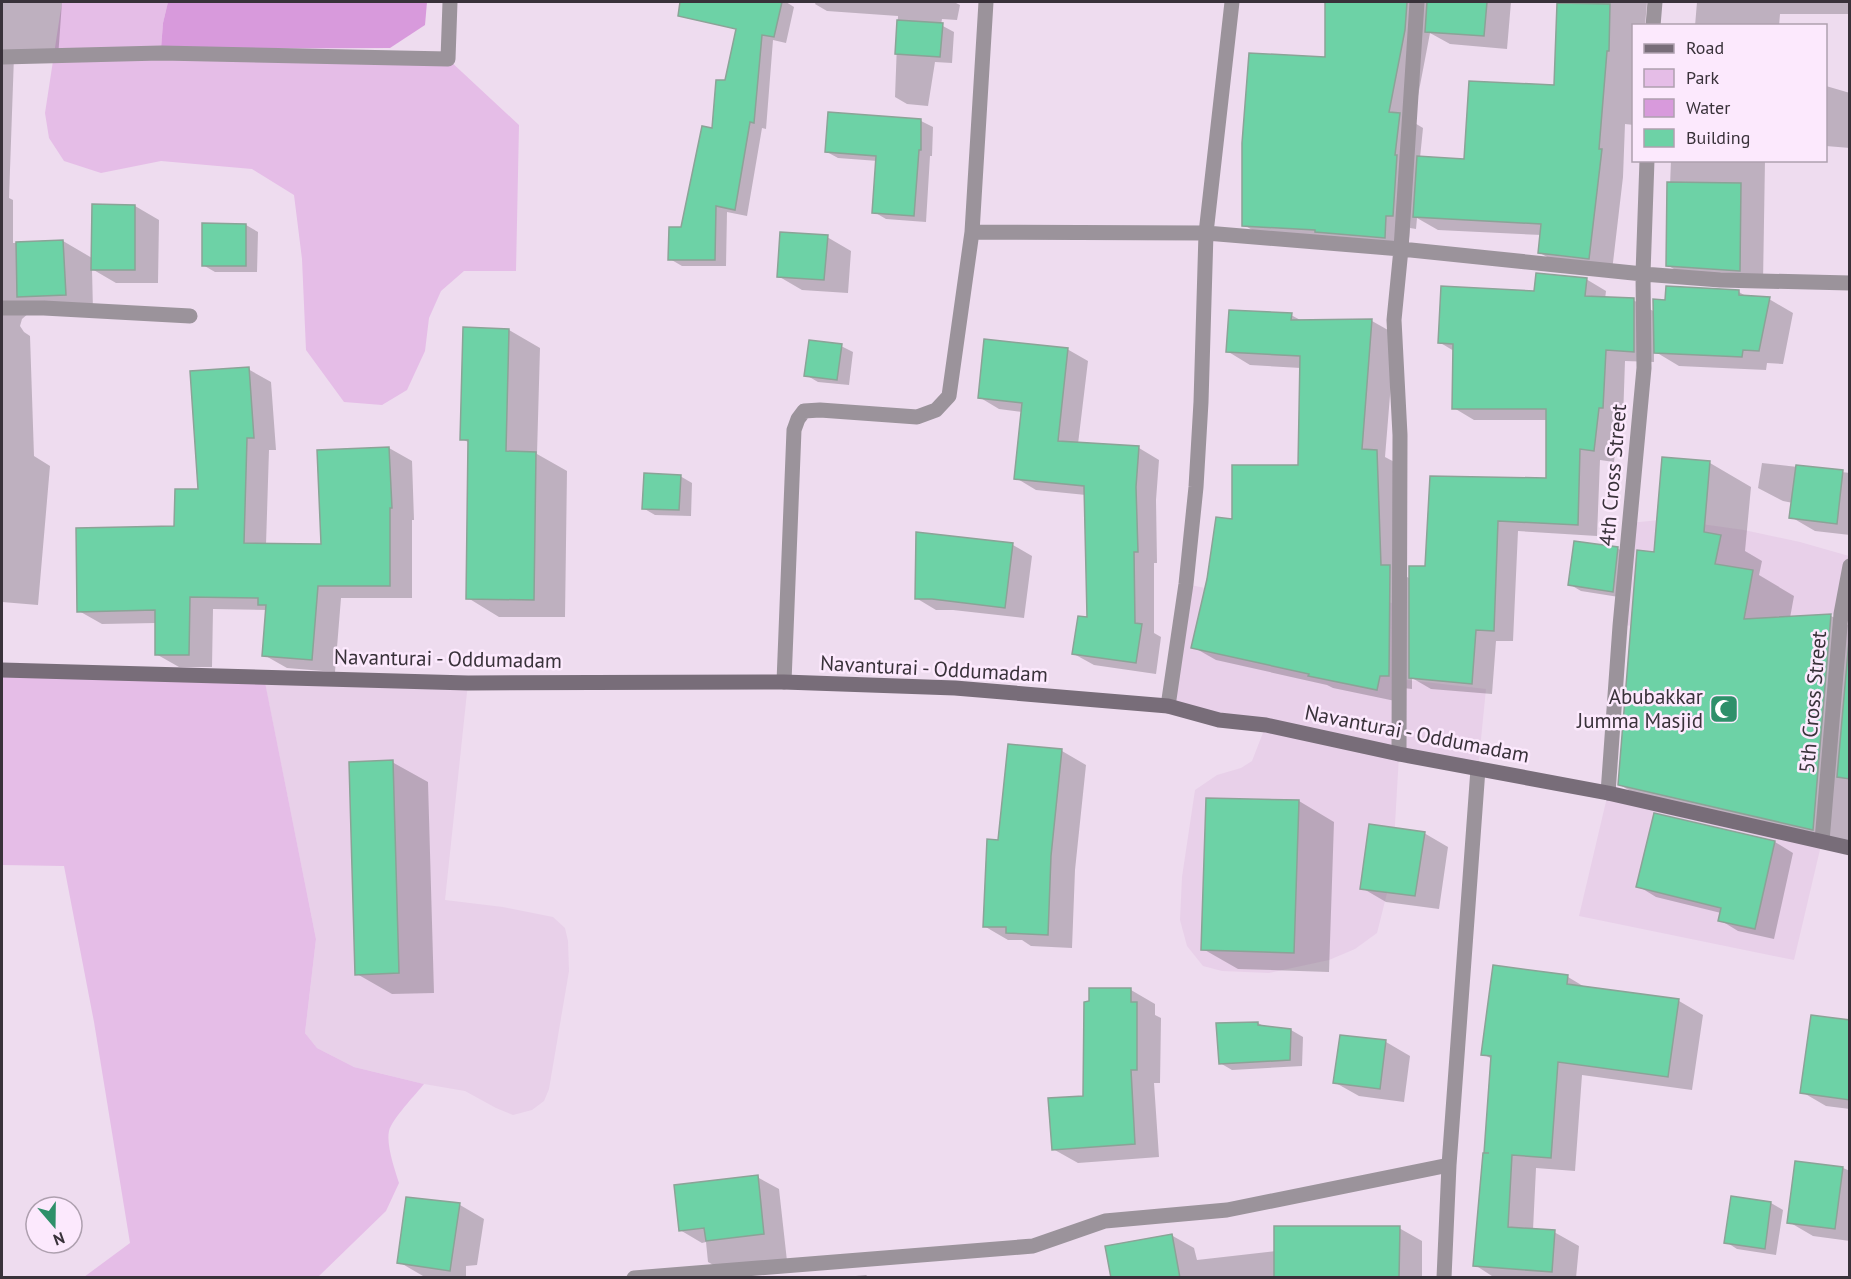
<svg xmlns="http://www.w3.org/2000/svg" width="1851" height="1279" font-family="'PT Sans',sans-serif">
<rect width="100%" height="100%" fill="#eedcef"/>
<!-- built -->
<path fill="#e8d0e9" d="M1659,520L1687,522L1744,530L1800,542L1849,556L1841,614L1620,626L1630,523Z
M1186,584L1309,610L1351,598L1400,604L1399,679L1486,689L1478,769L1399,755L1394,842L1388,889L1377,933L1355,949L1329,960L1269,973L1222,971L1203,966L1187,946L1180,920L1182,877L1195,790L1217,775L1241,768L1252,761L1266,725L1168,706Z
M264,678L468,683L445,900L503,907L553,917L565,928L568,941L569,971L549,1089L544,1101L532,1110L513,1115L496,1108L465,1091L424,1084L354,1067L317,1048L305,1033L316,939Z
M1608,793L1822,841L1794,960L1579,916Z"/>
<!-- green -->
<path fill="#e5bde7" d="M62,2H168L163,23L161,49L448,59L519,125L516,271H464L441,291L429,318L425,351L407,390L382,405L344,402L306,350L302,259L294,195L252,169L161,161L101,173L64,161L49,138L45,113Z
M2,670L264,677L316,939L305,1033L317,1048L354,1067L424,1084C416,1094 392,1119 389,1131C386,1145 395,1170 399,1183L386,1211L318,1277H84L130,1243L94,1022L64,866L2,865Z"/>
<!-- water -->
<path fill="#d89adc" d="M168,2H427L425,25L390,48L161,49L163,23Z"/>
<!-- shadow -->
<path fill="#0003" d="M2,2H62L58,58L14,56L9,198L13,200V243L63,241L92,258L135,206L159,220L158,283H116L92,269L93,311L30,312L22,319L20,326L24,332L30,336L34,456L50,466L38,605L2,602Z
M744,2H786L794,7L786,43L773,40L766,129L762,128L747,216L727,212L726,266H682L670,259L683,228L713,130Z
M816,2H954L960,5L957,20L942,19L941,25L954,32L952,63L935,62L928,106L907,104L895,97L898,16L827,11L815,4Z
M1327,2H1511L1507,49L1450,44L1430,33L1413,122L1423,128L1420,158L1466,161L1556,86L1558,2H1647L1645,26H1634V125L1625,124L1623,177L1612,271L1563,266L1540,253L1542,235L1438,230L1417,218L1416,229L1410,228L1408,250L1267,239L1244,225L1326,59Z
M1697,2H1850V14H1780L1779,26H1695Z
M1826,86L1850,93V148L1826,146Z
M921,121L933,127L932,156H930L926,222L886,219L874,212L878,161L838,158L827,152Z
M1671,160H1765L1763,283L1691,279L1667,265Z
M246,225L258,232L257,272H215L203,265Z
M827,237L851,251L848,293L802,290L778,276Z
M1586,279L1606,291L1605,299L1633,300L1655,312L1667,302L1739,292L1749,298L1769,299L1793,313L1783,364L1767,363L1766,370L1679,366L1654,351V362L1625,361L1623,419L1619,418L1614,462L1600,460L1597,536L1518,531L1513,641H1496L1492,694L1431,689L1412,678V689L1403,688L1400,702L1333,688L1327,685L1216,660L1193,647L1233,521L1299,467L1301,368L1250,365L1227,351L1291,315L1304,322L1372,321L1395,334L1385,457L1400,465L1403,575L1411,579L1547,480L1548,420H1474L1454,408V351L1439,342L1535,293Z
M509,330L540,348L537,454L567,471L565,617H499L468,598L470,443L462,439Z
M841,346L853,352L849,385L818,382L806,375Z
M1067,349L1088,361L1078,444L1139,448L1159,460L1156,500L1157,563H1154V633L1161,637L1156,674L1094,665L1074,654L1089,618L1086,495L1036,490L1016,478L1023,412L999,409L979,397Z
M248,369L271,382L276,450H269L266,545H323L389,448L412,461L414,520H412V598H341L335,672L287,668L264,655L267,610L213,609L212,667H179L156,654V623L102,624L79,611L175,528L200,491Z
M1710,463L1751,487L1745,551L1762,561L1759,575L1794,596L1790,618L1831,616L1850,626V851L1662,809L1620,785L1655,554Z
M1762,463L1850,473V535L1815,531L1791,517L1793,503L1783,501L1758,488Z
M680,476L692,483L691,516L655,515L643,508Z
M917,533L1013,545L1032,556L1024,618L953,610H936L916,598Z
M1617,548L1629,555L1625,598L1581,591L1569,584Z
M1009,746L1062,751L1086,765L1075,870L1072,948L1031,946L1022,940H1008L984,926L1000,841Z
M392,762L428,782L434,993L392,994L357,974Z
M1299,801L1334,822L1329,972L1238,969L1203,949Z
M1655,815L1775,842L1793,853L1774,939L1738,931L1720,920L1721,913L1656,897L1638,886Z
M1424,833L1448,847L1439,909L1386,902L1362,888Z
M1495,967L1568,977L1588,989L1679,1001L1703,1015L1692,1090L1582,1075L1575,1171L1536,1168L1533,1230L1554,1232L1579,1246L1576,1278H1495L1475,1265L1492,1059L1483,1054Z
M1131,990L1155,1004V1015L1161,1018L1160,1083H1154L1159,1157L1078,1163L1053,1149L1084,1097L1090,1003Z
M1850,1022V1109L1826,1106L1802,1092Z
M1258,1023L1265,1027L1291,1030L1303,1037L1302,1066L1232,1070L1220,1063Z
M1386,1042L1410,1056L1404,1102L1359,1096L1334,1082Z
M1843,1168L1850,1171V1241L1813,1236L1789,1222Z
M757,1177L779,1189L788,1270L730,1274L708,1262L706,1242L702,1243L680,1230Z
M1732,1197L1771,1203L1783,1210L1776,1255L1737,1249L1726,1242Z
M460,1205L484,1219L477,1265L466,1266V1278L423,1276L399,1262Z
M1399,1228L1422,1241V1278H1112L1171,1235L1194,1248L1197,1260L1276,1251Z
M866,1275L870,1278H835Z"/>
<!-- building -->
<path fill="#6dd2a6" stroke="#8ba397" stroke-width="1.5" d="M680,2H782L774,37L762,35L754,123L750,122L735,210L716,206L715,260H668L669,227H681L702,126L712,128L716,80H725L736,29L678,16Z
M1325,2H1407L1405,30L1389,112L1400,113L1395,155H1397L1393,216H1386L1385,238L1315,232V230L1242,226V143L1249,53L1325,57Z
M1427,2H1487L1484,36L1425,32Z
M1557,3L1610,4L1609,51H1607L1599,149H1602L1589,259L1538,253L1541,224L1413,217L1417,156L1464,159L1469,81L1554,85Z
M897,20L943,23L940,57L895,54Z
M828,112L921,119V150H919L914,216L872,213L876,156L825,152Z
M1667,182L1741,183L1740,271L1666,266Z
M92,204L135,205V270H91Z
M202,223L246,224V266H202Z
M780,232L828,235L824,280L777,277Z
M63,240L66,295L17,297L16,242Z
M1536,273L1587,278L1585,296L1634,298V352L1606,350L1603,408H1599L1594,451L1580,449L1578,525L1498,521L1494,631L1476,630L1472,684L1409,678V566H1425L1430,476L1546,478V409H1452L1453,344L1438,343L1441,286L1534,291Z
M1666,286L1739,290V295L1770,297L1759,351L1743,350L1742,357L1654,353L1653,299L1665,300Z
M1229,310L1292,313L1291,320L1372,319L1362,449L1377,450L1381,565H1390L1389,676H1380L1377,690L1308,676L1309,674L1191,648L1207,579L1216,517L1232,519V465H1298L1300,356L1226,352Z
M463,327L509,329L506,451L536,452L534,600L466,599L468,440H460Z
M984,339L1068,348L1058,441L1139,446L1136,487L1138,552H1134L1135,623L1142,624L1136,663L1072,654L1078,616L1087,617L1084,486L1014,479L1022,403L978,398Z
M809,340L842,344L837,380L804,376Z
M249,367L254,438H247L244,543L321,544L317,450L389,447L392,508H390V586H318L312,660L262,656L266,605H258V598L190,597L189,655H155V610L77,612L76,528L174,526L175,489H198L190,371Z
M1662,457L1710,461L1704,532L1721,535L1715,564L1753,570L1744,619L1831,614L1813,830L1618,785L1637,550L1654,552Z
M1796,465L1843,470L1837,524L1789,518Z
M644,473L681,475L679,510L642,509Z
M916,532L1013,543L1005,608L932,599H915Z
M1574,541L1618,547L1613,592L1568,585Z
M1849,640H1850V779L1837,777Z
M1008,744L1062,749L1051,856L1048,935L1006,933V927H983L987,839L998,840Z
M393,760L399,973L355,975L349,762Z
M1206,798L1299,800L1294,953L1201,950Z
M1654,813L1775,841L1755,929L1718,921L1721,908L1636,887Z
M1369,824L1425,832L1415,896L1360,889Z
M1493,965L1568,975L1567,984L1679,999L1668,1077L1558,1062L1551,1158L1512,1155L1508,1227L1555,1230L1552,1272L1473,1266L1483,1153H1489H1484L1491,1056L1481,1055Z
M1089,988H1131V1002H1137V1070H1131L1135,1144L1052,1150L1048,1098L1083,1096L1084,1002L1089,1001Z
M1811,1015L1850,1020V1100L1800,1093Z
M1258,1022V1025L1291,1029L1290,1060L1219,1064L1216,1023Z
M1340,1035L1386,1040L1380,1089L1333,1083Z
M1795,1161L1843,1167L1835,1229L1787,1223Z
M758,1175L764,1234L706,1241L704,1228L679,1231L674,1185Z
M1731,1196L1771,1202L1765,1249L1724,1243Z
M406,1197L460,1203L450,1271L397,1263Z
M1274,1226H1400L1399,1278H1274Z
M1172,1234L1180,1278H1111L1105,1246Z"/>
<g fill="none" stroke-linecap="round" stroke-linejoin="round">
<!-- service -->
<path stroke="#9b939b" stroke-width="15" d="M2,308H44L190,316"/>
<!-- minor -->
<path stroke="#9b939b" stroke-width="15" d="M1653,26L1655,2
M2,57L161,53L448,59L450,2
M972,232L1206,233L1401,249L1643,274L1720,280L1850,283
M784,682L794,430L798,419L804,411L820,410L917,417L936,410L949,396L972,232L986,2
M1168,706L1186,584L1196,487L1201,402L1206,233L1232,2
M1399,754L1400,435L1394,320L1401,249L1417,2
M1608,793L1620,626L1644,368L1643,274L1647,160
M1822,841L1841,614L1850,566
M634,1278L1033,1246L1105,1221L1227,1210L1449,1165
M1444,1278L1449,1165L1478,769"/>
<!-- secondary -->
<path stroke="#786d79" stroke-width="15" d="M2,670L468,683L784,682L955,688L1168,706L1219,720L1266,725L1399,754L1608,793L1850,848"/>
</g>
<!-- icons -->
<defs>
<g id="mosque-square" transform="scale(1.5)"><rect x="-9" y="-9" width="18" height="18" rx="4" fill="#2e906a" stroke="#fce9fd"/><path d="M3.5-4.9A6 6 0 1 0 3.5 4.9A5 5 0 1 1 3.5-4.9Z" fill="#fff"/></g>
</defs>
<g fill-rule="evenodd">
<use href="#mosque-square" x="1724" y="709"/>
</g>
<g text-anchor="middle" stroke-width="5" stroke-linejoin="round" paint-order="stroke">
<!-- street labels -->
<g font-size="21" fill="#39323a" stroke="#fce9fd">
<text transform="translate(1613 475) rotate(-85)" y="7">4th Cross Street</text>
<text transform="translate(448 659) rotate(1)" y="7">Navanturai - Oddumadam</text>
<text transform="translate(934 669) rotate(3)" y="7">Navanturai - Oddumadam</text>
<text transform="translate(1813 702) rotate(-85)" y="7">5th Cross Street</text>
<text transform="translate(1417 734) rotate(11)" y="7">Navanturai - Oddumadam</text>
</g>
<!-- poi labels -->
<g font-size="21" fill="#39323a" stroke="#fce9fd" text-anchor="end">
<text x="1703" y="704">Abubakkar<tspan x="1703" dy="24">Jumma Masjid</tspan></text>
</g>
</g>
<!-- border -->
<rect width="1851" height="1279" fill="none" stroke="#39323a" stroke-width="6"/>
<!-- legend -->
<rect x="1632" y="24" width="195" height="138" fill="#fce9fd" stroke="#aea0af" stroke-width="1.5"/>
<rect x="1644" y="44" width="30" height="9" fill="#786d79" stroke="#aea0af" stroke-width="1.5"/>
<text x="1686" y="54" font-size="18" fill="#39323a">Road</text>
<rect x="1644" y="69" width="30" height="18" fill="#e5bde7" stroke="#aea0af" stroke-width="1.5"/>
<text x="1686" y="84" font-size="18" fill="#39323a">Park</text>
<rect x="1644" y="99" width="30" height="18" fill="#d89adc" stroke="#aea0af" stroke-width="1.5"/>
<text x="1686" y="114" font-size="18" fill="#39323a">Water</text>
<rect x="1644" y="129" width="30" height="18" fill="#6dd2a6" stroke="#aea0af" stroke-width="1.5"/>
<text x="1686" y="144" font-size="18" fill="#39323a">Building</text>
<!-- north arrow -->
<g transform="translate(54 1225) rotate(160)"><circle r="28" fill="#fce9fd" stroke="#aea0af" stroke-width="1.5"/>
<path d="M0-4.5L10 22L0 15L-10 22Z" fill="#2e906a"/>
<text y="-9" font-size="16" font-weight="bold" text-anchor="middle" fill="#39323a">N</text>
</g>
</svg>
